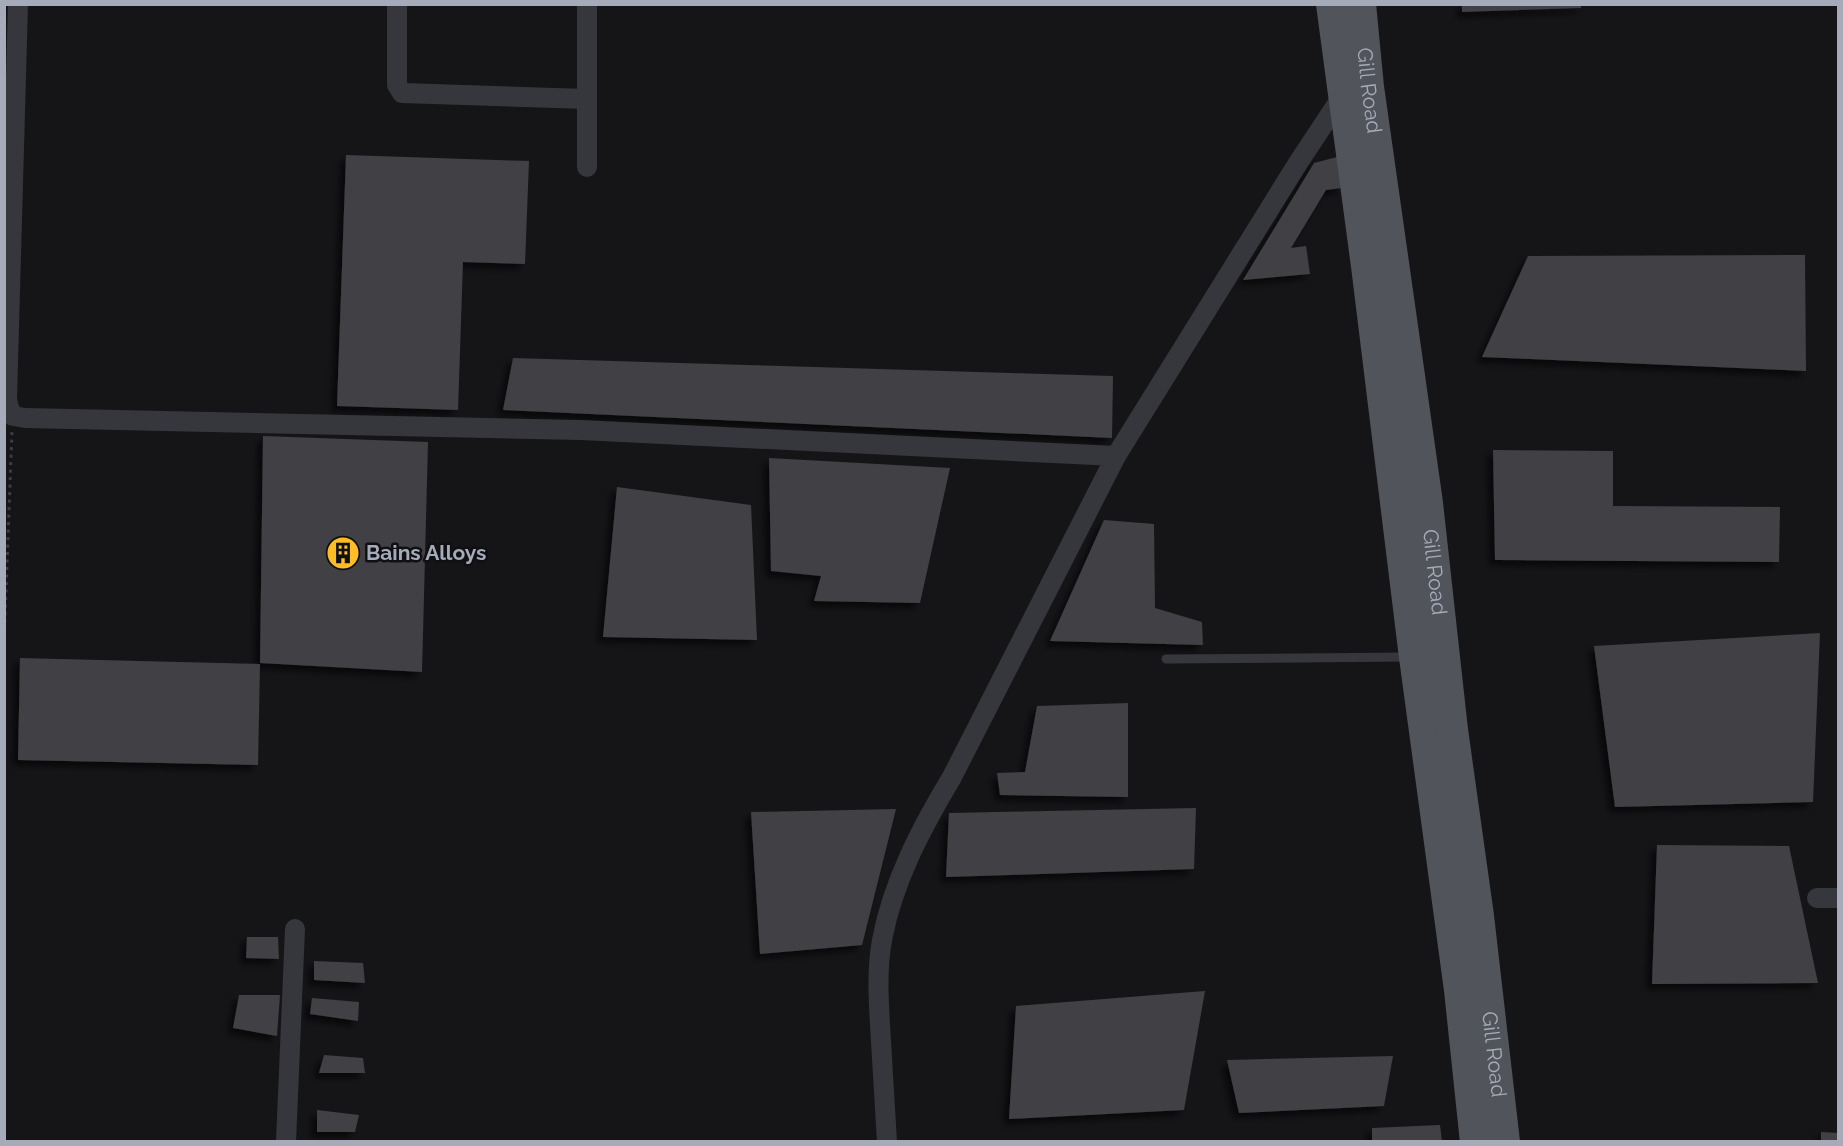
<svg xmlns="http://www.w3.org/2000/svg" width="1843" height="1146" font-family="Raleway,sans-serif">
<defs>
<filter id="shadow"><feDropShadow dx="-5.5" dy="5.5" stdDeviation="3" flood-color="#0009"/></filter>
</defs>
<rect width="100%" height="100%" fill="#151518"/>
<!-- building -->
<path fill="#3f4045" filter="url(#shadow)" d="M1462,4H1581V8L1462,12Z
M346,155L529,161L525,264L463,262L458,410L337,406Z
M1337,157L1342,188L1326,190L1291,248L1306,246L1310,274L1243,280L1314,163Z
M1805,255L1806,371L1482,357L1528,256Z
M513,358L1113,376L1112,438L503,410Z
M263,436L428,442L422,672L260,663Z
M1493,450L1613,451V506L1780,507L1779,562L1495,560Z
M769,458L950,468L920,603L814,601L821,576L771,571Z
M617,487L751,505L757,640L603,637Z
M1104,520L1154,524L1155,608L1202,622L1203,645L1050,641Z
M1820,633L1813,802L1615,807L1594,646Z
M20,658L260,664L258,765L18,760Z
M1128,703V797L1000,795L997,773L1025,772L1037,706Z
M1196,808L1194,869L946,877L949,813Z
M896,809L862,945L760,954L751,812Z
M1657,845L1789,846L1818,983L1652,984Z
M247,937H278L279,959L246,958Z
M314,961L363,963L365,983L314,980Z
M1205,991L1184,1110L1009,1119L1016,1006Z
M239,995H280L277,1036L233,1028Z
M312,998L359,1002L358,1021L310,1014Z
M324,1055L363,1058L365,1073H319Z
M1393,1056L1384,1106L1239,1113L1227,1060Z
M317,1110L359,1115L355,1132H317Z
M1440,1125L1442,1142H1372V1128Z
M1821,1132L1838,1133V1142H1821Z"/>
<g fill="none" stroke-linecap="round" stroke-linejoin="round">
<!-- path -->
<path stroke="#3c3e44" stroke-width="3" stroke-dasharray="3 4.5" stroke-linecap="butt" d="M4,645L12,432"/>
<!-- lane -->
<path stroke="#36373d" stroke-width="9" d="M1166,659L1409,657"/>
<!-- street -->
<path stroke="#36373d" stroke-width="20" d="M18,4L7,399L9,408L13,416L25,418L581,430L1116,456L952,777C922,827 893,881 882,940C876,973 879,1007 881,1041C883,1074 885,1108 887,1142
M397,4V85L402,93L586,99
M587,167V4
M1116,456L1298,163L1343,95
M1817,898H1838
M286,1142L295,929"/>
<!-- primary -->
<g stroke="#52545c" stroke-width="32">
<path d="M1332,4L1367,266L1415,657L1460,990L1476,1142"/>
<path id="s1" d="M1360,4L1368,87L1427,503L1452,730L1478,916L1504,1142"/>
</g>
</g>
<!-- icons -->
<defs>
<g id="building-disc" transform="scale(1.725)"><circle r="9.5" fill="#febd27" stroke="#101013"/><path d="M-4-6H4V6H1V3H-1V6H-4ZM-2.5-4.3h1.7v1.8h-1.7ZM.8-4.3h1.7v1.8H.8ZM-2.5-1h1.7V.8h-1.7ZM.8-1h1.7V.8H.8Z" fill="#111"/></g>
</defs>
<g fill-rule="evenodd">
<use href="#building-disc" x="343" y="553"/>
</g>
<g text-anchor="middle" stroke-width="5" stroke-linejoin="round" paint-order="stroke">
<!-- street labels -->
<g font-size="21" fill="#a6abb9" stroke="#101013">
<text dy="7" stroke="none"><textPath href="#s1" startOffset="87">Gill Road</textPath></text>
<text dy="7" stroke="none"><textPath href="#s1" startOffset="573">Gill Road</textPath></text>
<text dy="7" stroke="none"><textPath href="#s1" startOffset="1059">Gill Road</textPath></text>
</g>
<!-- poi labels -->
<g font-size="21" font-weight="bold" fill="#a6abb9" stroke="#101013" text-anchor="start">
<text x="366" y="560">Bains Alloys</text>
</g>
</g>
<!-- border -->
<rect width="1843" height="1146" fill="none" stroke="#a6abb9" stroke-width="12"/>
</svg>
